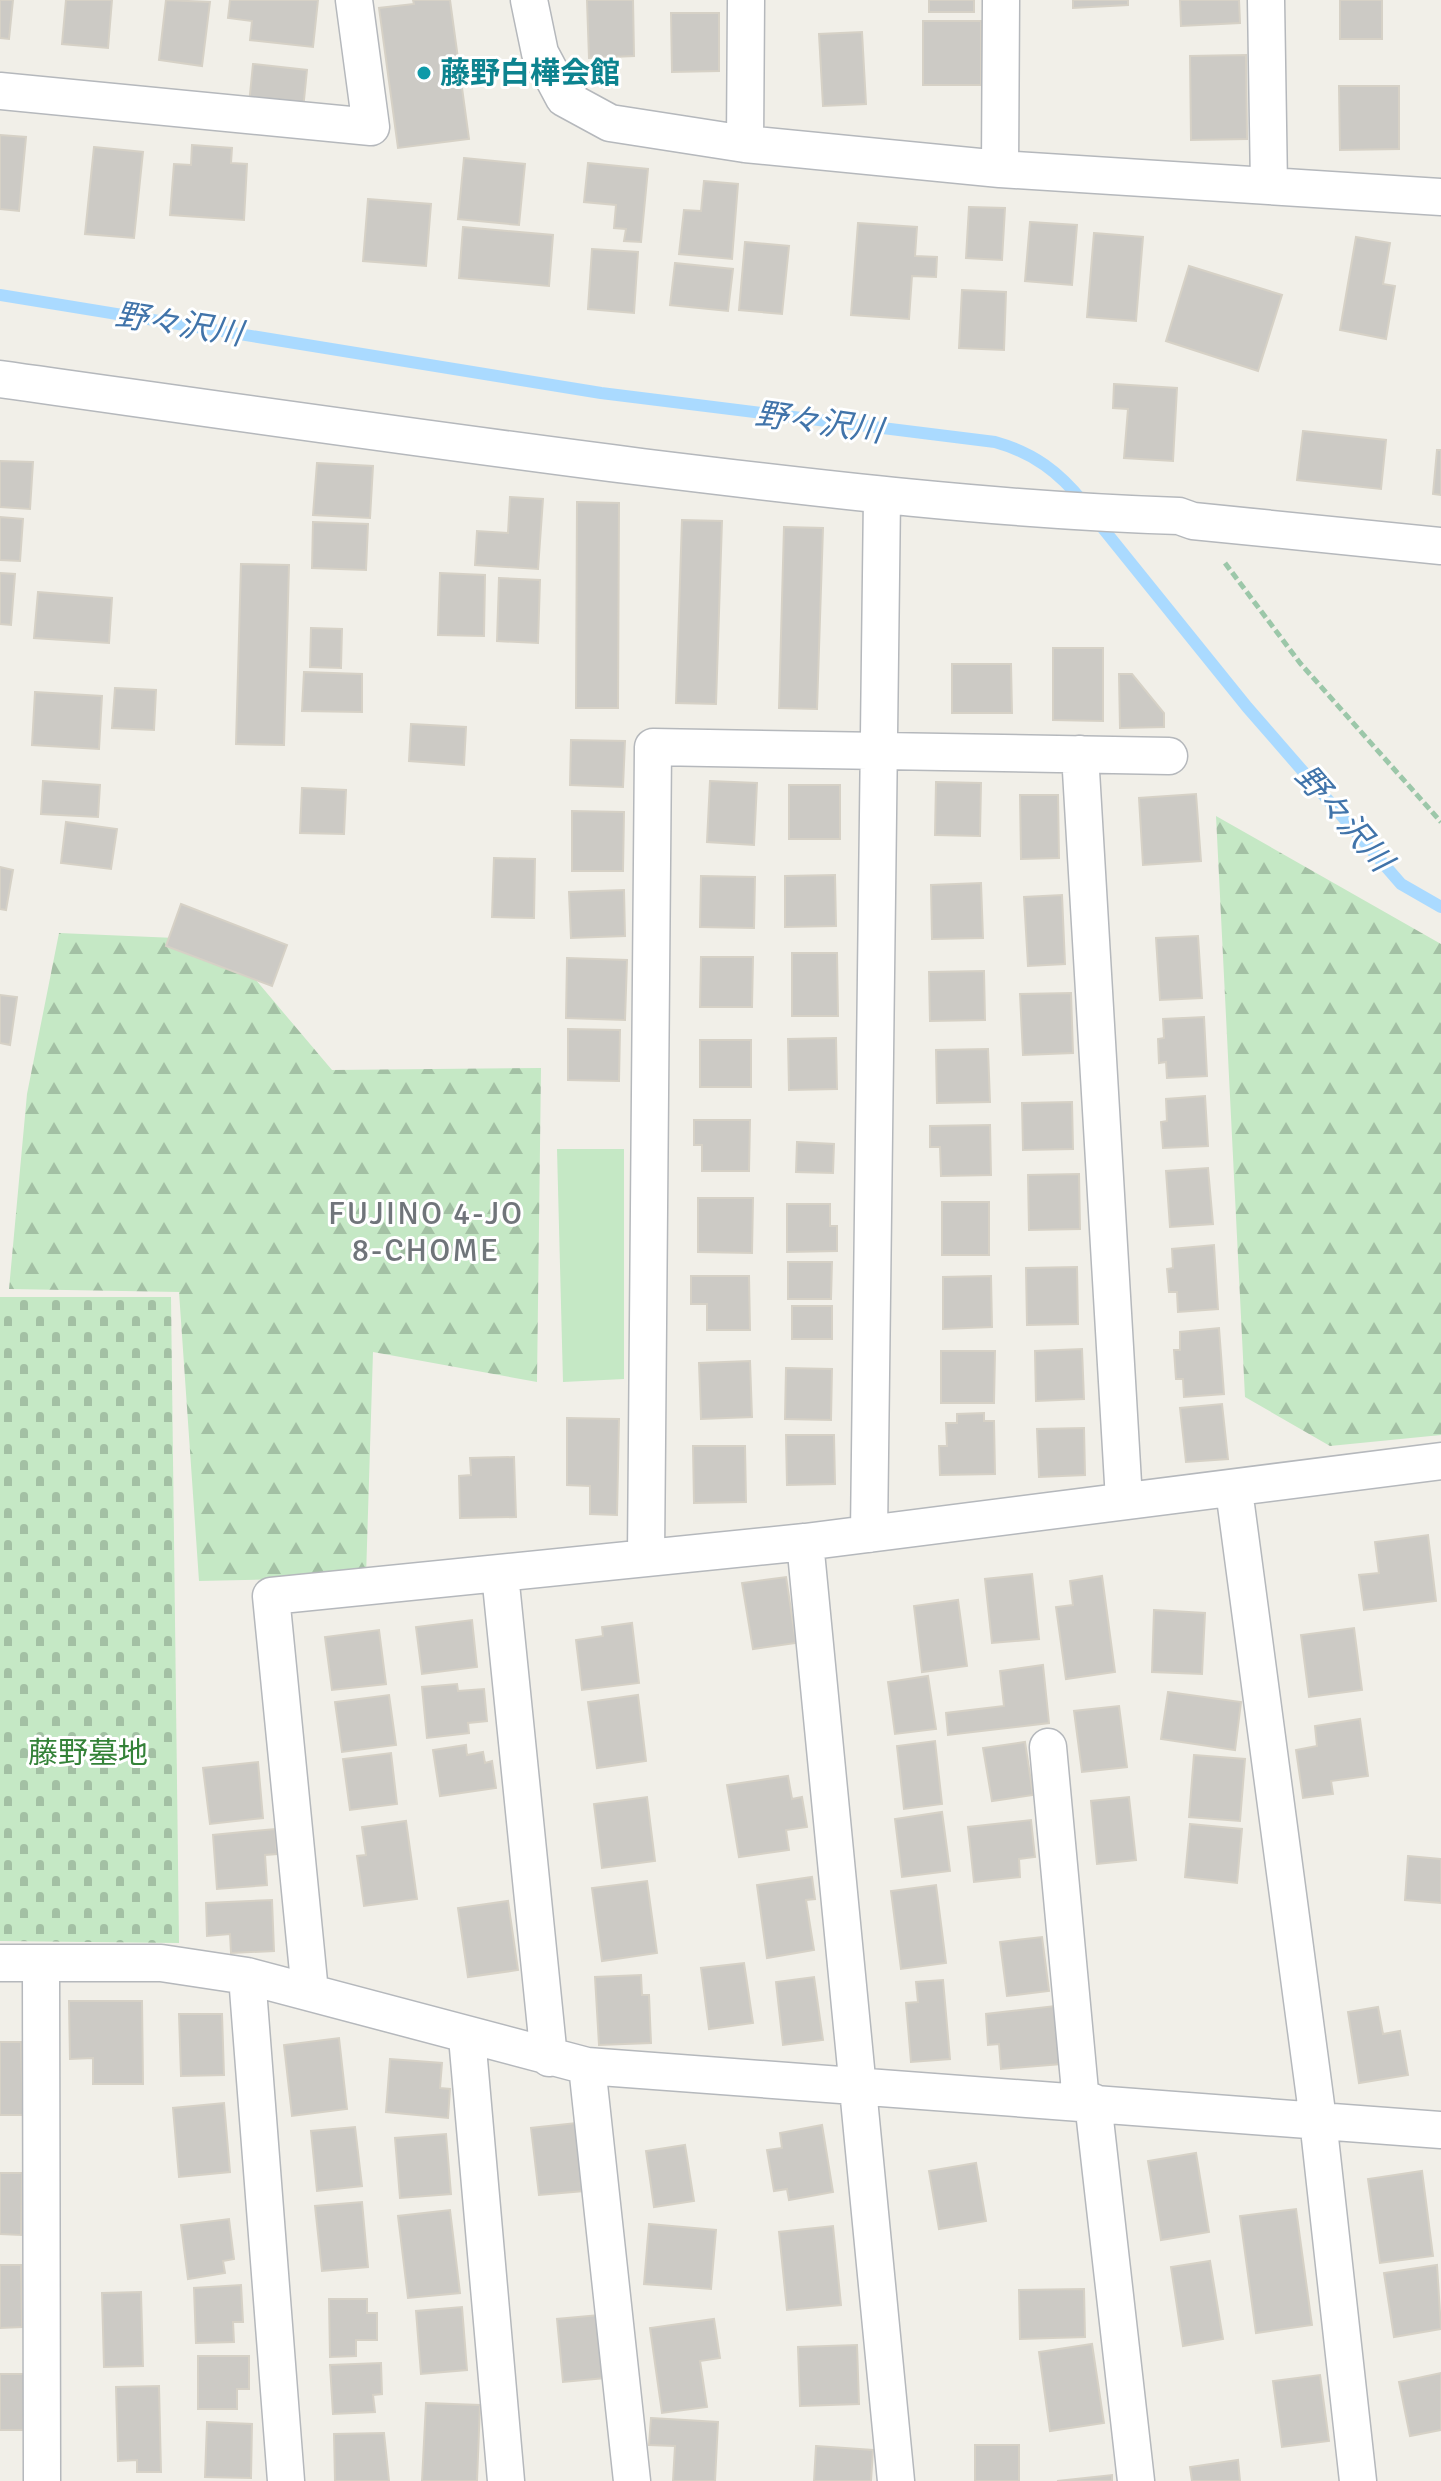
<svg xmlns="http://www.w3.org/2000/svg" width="1441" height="2481" font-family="Signika,'Noto Sans JP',sans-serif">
<defs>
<pattern id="forest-firs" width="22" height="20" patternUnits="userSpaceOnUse" patternTransform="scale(2)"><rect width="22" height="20" fill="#c5e8c5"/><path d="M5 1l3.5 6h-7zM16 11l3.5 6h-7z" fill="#a3c0a4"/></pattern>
<pattern id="cemetery-stones" width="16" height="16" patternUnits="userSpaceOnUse" patternTransform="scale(2)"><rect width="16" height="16" fill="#c5e8c5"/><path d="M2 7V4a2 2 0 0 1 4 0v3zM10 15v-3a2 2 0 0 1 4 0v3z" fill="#a3c0a4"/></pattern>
</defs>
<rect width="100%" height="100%" fill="#f1efe8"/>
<!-- forest -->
<path fill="url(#forest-firs)" d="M1216,816L1441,944V1435L1330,1446L1245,1397Z
M59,933L222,940L332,1070L541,1068L537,1382L373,1352L366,1577L199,1581L179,1292L9,1289L27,1094Z"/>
<!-- cemetery -->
<path fill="url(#cemetery-stones)" d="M0,1297H171L179,1943L0,1941Z"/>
<!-- green -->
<path fill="#c5e8c5" d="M557,1149H624V1379L563,1382Z"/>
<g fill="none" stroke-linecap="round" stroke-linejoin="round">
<!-- stream -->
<path stroke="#aadaff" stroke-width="12" d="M0,295L601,393L995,442C1034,453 1059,472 1084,503
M1097,521L1247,707L1401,884L1441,907"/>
</g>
<!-- building -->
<path fill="#cccac5" stroke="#d6d1c6" stroke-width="2" d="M0,0H13L9,39L0,38Z
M66,0H112L108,48L62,44Z
M166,0L210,2L202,66L159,60Z
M230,0H318L313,47L250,40L252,21L228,18Z
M413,0H450L469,139L398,148L379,8L414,4Z
M587,0H633L634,56L589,58Z
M929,0H974V12H929Z
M1073,0H1128V5L1073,8Z
M1180,0H1239L1240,23L1181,26Z
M1340,0H1382V39H1340Z
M671,13H719V71L672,72Z
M923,21H981V85H923Z
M862,32L866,104L823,106L819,34Z
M1246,55L1247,139L1191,140L1190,56Z
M253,64L307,70L303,110L249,104Z
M1339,86H1399V149L1340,150Z
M0,135L26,137L19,211L0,209Z
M192,145L232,148L231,163L247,164L244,220L170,215L174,164L191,165Z
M94,147L143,152L134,238L85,234Z
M464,158L525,164L519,225L458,219Z
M588,163L648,169L641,242L624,241L626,229L614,228L616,205L584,202Z
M704,181L738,184L732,259L679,254L684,210L701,211Z
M368,199L431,204L426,266L363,261Z
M969,207L1005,208L1002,260L966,258Z
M1030,222L1077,225L1072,285L1025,281Z
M858,223L917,227L915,256L937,257L936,277L912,276L909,319L851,315Z
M463,227L553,235L549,286L459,278Z
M1094,233L1143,237L1136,321L1087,317Z
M1356,237L1390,243L1383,284L1395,286L1386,339L1340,330Z
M745,242L789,246L782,314L739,310Z
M592,249L638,252L634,313L588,309Z
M675,263L733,269L728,311L670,305Z
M1189,266L1282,295L1258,371L1166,341Z
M962,290L1006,292L1004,350L959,348Z
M1114,384L1177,388L1173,461L1124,458L1128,409L1113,408Z
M1303,431L1386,440L1381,489L1297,480Z
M1437,450H1441V495L1433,494Z
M0,461L33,462L30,509L0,507Z
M317,463L373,466L370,518L313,515Z
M510,497L543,499L538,569L475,565L477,531L508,533Z
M577,502L619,503L618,708H576Z
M0,517L23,519L20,561L0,560Z
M682,520L722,521L716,704L676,703Z
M313,522L368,524L366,570L312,568Z
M784,527L823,528L817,709L779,708Z
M241,564L289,565L284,745L236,744Z
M0,573L15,574L11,625L0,624Z
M440,573L485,575L484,636L438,635Z
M499,578L540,580L538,643L497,641Z
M38,592L112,598L109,643L34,638Z
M311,628L342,629L341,668L310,667Z
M1053,648H1103V721L1053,720Z
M952,664H1011L1012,713H952Z
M304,672L362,674V712L302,711Z
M1119,674H1132L1164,713V727L1120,728Z
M115,688L156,690L154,730L112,728Z
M35,692L102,696L99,749L32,745Z
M411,724L466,727L464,765L409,761Z
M571,740L625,741L623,787L570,785Z
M43,781L100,785L98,817L41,814Z
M710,781L757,783L754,845L707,842Z
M936,782L981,783L980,836L935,835Z
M789,785H840V839H789Z
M302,788L346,790L344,834L300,833Z
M1196,794L1201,861L1143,865L1139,798Z
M1020,795H1058L1059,858L1021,859Z
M572,811L624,812L623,871H572Z
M66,822L117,829L111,869L61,863Z
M494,858L535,859L534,918L492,917Z
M0,867L13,870L6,910L0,909Z
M835,875L836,926L785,927V876Z
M701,876L755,877L754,928L700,927Z
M981,883L983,938L932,939L931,885Z
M624,890L625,936L571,938L569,892Z
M1062,895L1065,964L1028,966L1024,897Z
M181,904L287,945L272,986L166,946Z
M1198,936L1202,998L1160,1000L1156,938Z
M792,953H837L838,1016H792Z
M701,957H753L752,1007H700Z
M567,958L627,960L625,1020L566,1018Z
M984,971L985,1020L930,1021L929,972Z
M1071,993L1073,1053L1023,1055L1020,994Z
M0,995L17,997L10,1045L0,1043Z
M1204,1017L1207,1076L1167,1078L1166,1062L1159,1063L1158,1039L1164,1038L1163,1019Z
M568,1029L620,1030L619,1081L568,1080Z
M836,1038L837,1089L789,1090L788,1039Z
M700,1040H751V1087H700Z
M988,1049L990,1102L937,1103L936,1050Z
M1205,1096L1208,1146L1163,1148L1161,1122L1167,1121L1166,1099Z
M1072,1102L1073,1149L1023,1150L1022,1103Z
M694,1120H750L749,1171H702V1145H694Z
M990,1125L991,1175L941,1176L940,1147H930V1126Z
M797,1142L834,1144L833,1173L796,1172Z
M1208,1168L1213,1224L1170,1227L1166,1171Z
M1079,1174L1080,1229L1029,1230L1028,1175Z
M698,1198H753L752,1253L698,1252Z
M942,1202H989V1255H942Z
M787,1204H830V1226H837V1251L787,1252Z
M1214,1245L1218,1309L1178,1312L1177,1292H1169L1167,1269L1173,1268L1172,1249Z
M788,1262H832L831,1299H788Z
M1077,1267L1078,1324L1027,1325L1026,1268Z
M691,1276H749L750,1330H707V1304H691Z
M991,1276L992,1327L943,1329V1277Z
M792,1306H832V1339H792Z
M1219,1328L1224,1394L1184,1397L1183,1379H1176L1174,1350H1180V1332Z
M1082,1349L1084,1399L1036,1401L1035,1351Z
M941,1351H995L994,1403H941Z
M750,1361L752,1417L701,1419L699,1363Z
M786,1368L832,1369L831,1420L785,1419Z
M1222,1404L1228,1459L1186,1462L1180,1408Z
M984,1413V1421H994L995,1474L940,1475L939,1446H947L946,1423H957V1414Z
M567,1418L619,1419L617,1515L590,1514V1486L567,1485Z
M1084,1428L1085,1475L1039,1477L1037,1429Z
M786,1435H834L835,1484L787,1485Z
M693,1446H745L746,1502L694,1503Z
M514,1457L516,1517L460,1518L459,1476L471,1475L470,1458Z
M1428,1535L1436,1601L1364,1610L1359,1575L1379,1573L1375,1542Z
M1032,1574L1039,1639L992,1643L985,1579Z
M1102,1576L1115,1672L1066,1679L1056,1607L1073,1605L1070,1581Z
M786,1577L796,1643L753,1649L742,1583Z
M958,1600L967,1666L922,1672L914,1606Z
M1154,1610L1205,1613L1202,1674L1152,1672Z
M472,1620L477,1667L422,1674L416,1627Z
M632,1623L639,1683L582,1690L576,1640L603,1636L602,1627Z
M1354,1628L1362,1690L1309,1697L1301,1635Z
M379,1630L386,1684L332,1690L325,1637Z
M1043,1665L1049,1723L948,1735L946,1713L1004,1706L1000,1671Z
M928,1676L936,1729L895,1734L888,1682Z
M457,1684L458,1691L484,1689L487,1721L468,1723L469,1733L427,1738L422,1687Z
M1168,1692L1241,1702L1235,1750L1161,1739Z
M389,1695L396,1745L342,1752L335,1702Z
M638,1695L646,1761L597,1768L588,1702Z
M1119,1706L1127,1767L1082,1772L1074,1711Z
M1360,1719L1368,1776L1331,1781L1333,1794L1303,1798L1296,1750L1317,1746L1315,1726Z
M935,1741L942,1804L904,1809L897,1746Z
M1025,1742L1033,1795L992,1801L983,1748Z
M466,1745L467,1755L483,1752L485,1763L492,1761L496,1788L440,1796L433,1750Z
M391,1753L397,1804L350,1810L343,1759Z
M1194,1755L1245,1759L1240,1821L1189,1817Z
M258,1762L263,1818L210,1824L203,1768Z
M788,1776L792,1799L802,1797L807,1827L786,1830L789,1850L739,1857L727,1785Z
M647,1797L655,1861L602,1868L594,1804Z
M1129,1797L1136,1860L1097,1864L1091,1801Z
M942,1812L950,1871L902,1877L895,1819Z
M1031,1820L1035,1857L1019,1859L1020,1877L974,1882L968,1827Z
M406,1821L417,1899L364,1906L357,1856L366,1855L362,1827Z
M1190,1824L1242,1829L1237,1883L1185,1877Z
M275,1829L277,1854L265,1855L267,1885L217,1889L213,1835Z
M1408,1856L1441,1859V1903L1405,1900Z
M812,1877L815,1899L806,1900L814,1950L767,1958L757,1885Z
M647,1881L657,1953L602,1961L592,1888Z
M936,1885L946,1963L901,1969L891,1891Z
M272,1900L274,1951L231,1953L230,1934L207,1936L206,1903Z
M508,1901L518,1970L468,1977L458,1908Z
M1042,1937L1049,1991L1007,1996L1000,1942Z
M744,1963L753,2023L709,2029L701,1968Z
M641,1975L642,1995H649L651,2043L599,2045L595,1977Z
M814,1977L823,2040L783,2045L776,1982Z
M943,1980L950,2059L911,2062L906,2003L918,2002L916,1982Z
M69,2001H142L143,2084H93V2058L70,2059Z
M1055,2006L1061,2064L1001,2069L999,2044L988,2045L986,2014Z
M1378,2007L1383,2034L1400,2031L1408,2075L1359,2083L1348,2012Z
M179,2014H222L224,2075L181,2076Z
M339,2038L347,2109L292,2116L284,2045Z
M0,2042H21L23,2115H0Z
M390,2059L442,2063L440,2088L450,2089L448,2118L386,2112Z
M224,2103L230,2172L179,2177L173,2108Z
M576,2123L584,2191L539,2195L531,2128Z
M822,2125L833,2192L789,2200L787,2189L774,2191L767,2150L782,2148L780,2133Z
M355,2127L362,2186L317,2191L311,2131Z
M446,2134L451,2194L400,2198L395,2138Z
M685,2145L694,2201L654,2207L646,2151Z
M1196,2153L1209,2232L1161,2240L1148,2161Z
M976,2163L986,2221L939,2229L929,2171Z
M1422,2171L1433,2256L1380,2263L1368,2179Z
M0,2173H22L21,2235L0,2234Z
M362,2202L368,2267L322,2271L315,2206Z
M1296,2209L1312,2325L1256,2333L1240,2216Z
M450,2210L460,2293L408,2298L398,2216Z
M229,2219L234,2259L223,2261L225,2273L188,2279L181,2225Z
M649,2224L716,2230L711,2289L644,2284Z
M833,2226L841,2305L787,2310L779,2232Z
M1210,2261L1223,2339L1183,2346L1171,2267Z
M0,2265H21L22,2327L0,2328Z
M1437,2265L1441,2329L1394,2337L1384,2273Z
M241,2285L243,2322H233L234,2342L196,2343L194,2288Z
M1084,2289L1085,2337L1020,2339L1019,2290Z
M141,2292L143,2366L104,2367L102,2293Z
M329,2299H367V2313H377V2340H356V2356L330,2357Z
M462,2307L467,2370L421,2374L416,2311Z
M599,2315L605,2378L563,2382L557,2319Z
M714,2319L720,2358L700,2361L707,2407L662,2413L650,2328Z
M1092,2344L1104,2423L1050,2431L1039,2352Z
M857,2345L859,2404L800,2406L798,2347Z
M198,2356H249V2389H237V2409H198Z
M381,2363L382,2394L373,2395L375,2412L333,2414L330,2365Z
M1441,2373V2430L1410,2436L1399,2382Z
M0,2374H24V2430H0Z
M1320,2375L1329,2441L1282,2447L1273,2381Z
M159,2386L161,2472H137V2460L118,2461L116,2387Z
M426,2403L480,2405L477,2481H422Z
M651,2418L718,2422L715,2481H673L675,2446L649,2445Z
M207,2422L252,2424L251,2478L205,2477Z
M384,2433L389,2481H335L334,2434Z
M975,2445H1019V2481H975Z
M816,2446L873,2450L871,2481H814Z
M1238,2460L1240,2481H1192L1190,2467Z
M1112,2475V2481H1057Z"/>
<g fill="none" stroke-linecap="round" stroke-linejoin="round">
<!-- street casing -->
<g stroke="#b5b8bc" stroke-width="39">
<path id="street" d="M529,0L540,53L564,98L610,123L745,144L1000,169L1441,197
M1266,0L1269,186
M0,91L371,127L354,0
M745,144L746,0
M1000,169L1001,0
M0,379C214,409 428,440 642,467C821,489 998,510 1179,516L1193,521L1441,546
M1080,754L1124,1500
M1234,1490L1318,2120L1358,2481
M869,1534L882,496
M805,1542L896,2481
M646,1556L653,747L1169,756
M500,1574L549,2058
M1048,1747L1081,2102
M0,1963H161L247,1976L587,2066L1441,2130
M41,1963L42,2481
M247,1976L286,2481
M310,1992L271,1596L805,1542L1441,1461
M467,2037L506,2481
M587,2066L632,2481
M1093,2102L1136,2481"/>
</g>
<!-- path -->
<path stroke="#9cc7a9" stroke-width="5" stroke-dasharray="8 4" stroke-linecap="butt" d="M1225,563L1300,663L1441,822"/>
<!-- street -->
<use href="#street" stroke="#fff" stroke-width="36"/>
</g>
<!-- markers -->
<circle fill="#0f9aa8" stroke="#fff" stroke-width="3" cx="424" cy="73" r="8"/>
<g text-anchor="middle" stroke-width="6" stroke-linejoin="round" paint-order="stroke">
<!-- culture labels -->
<g font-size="30" font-weight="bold" fill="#0d838f" stroke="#fff" text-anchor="start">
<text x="440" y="83">藤野白樺会館</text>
</g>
<!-- park labels -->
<g font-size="30" fill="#348238" stroke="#fff">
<text x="88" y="1763">藤野墓地</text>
</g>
<!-- water labels -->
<g font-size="32" font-style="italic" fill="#4174aa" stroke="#fff">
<text transform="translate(179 324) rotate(9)" y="11">野々沢川</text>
<text transform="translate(819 422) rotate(8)" y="11">野々沢川</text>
<text transform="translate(1344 818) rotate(49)" y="11">野々沢川</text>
</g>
<!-- neighbourhood labels -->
<g font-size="32" letter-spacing="2" fill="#70757a" stroke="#fff">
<text x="426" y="1224">FUJINO 4-JO<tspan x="426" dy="37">8-CHOME</tspan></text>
</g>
</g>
</svg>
